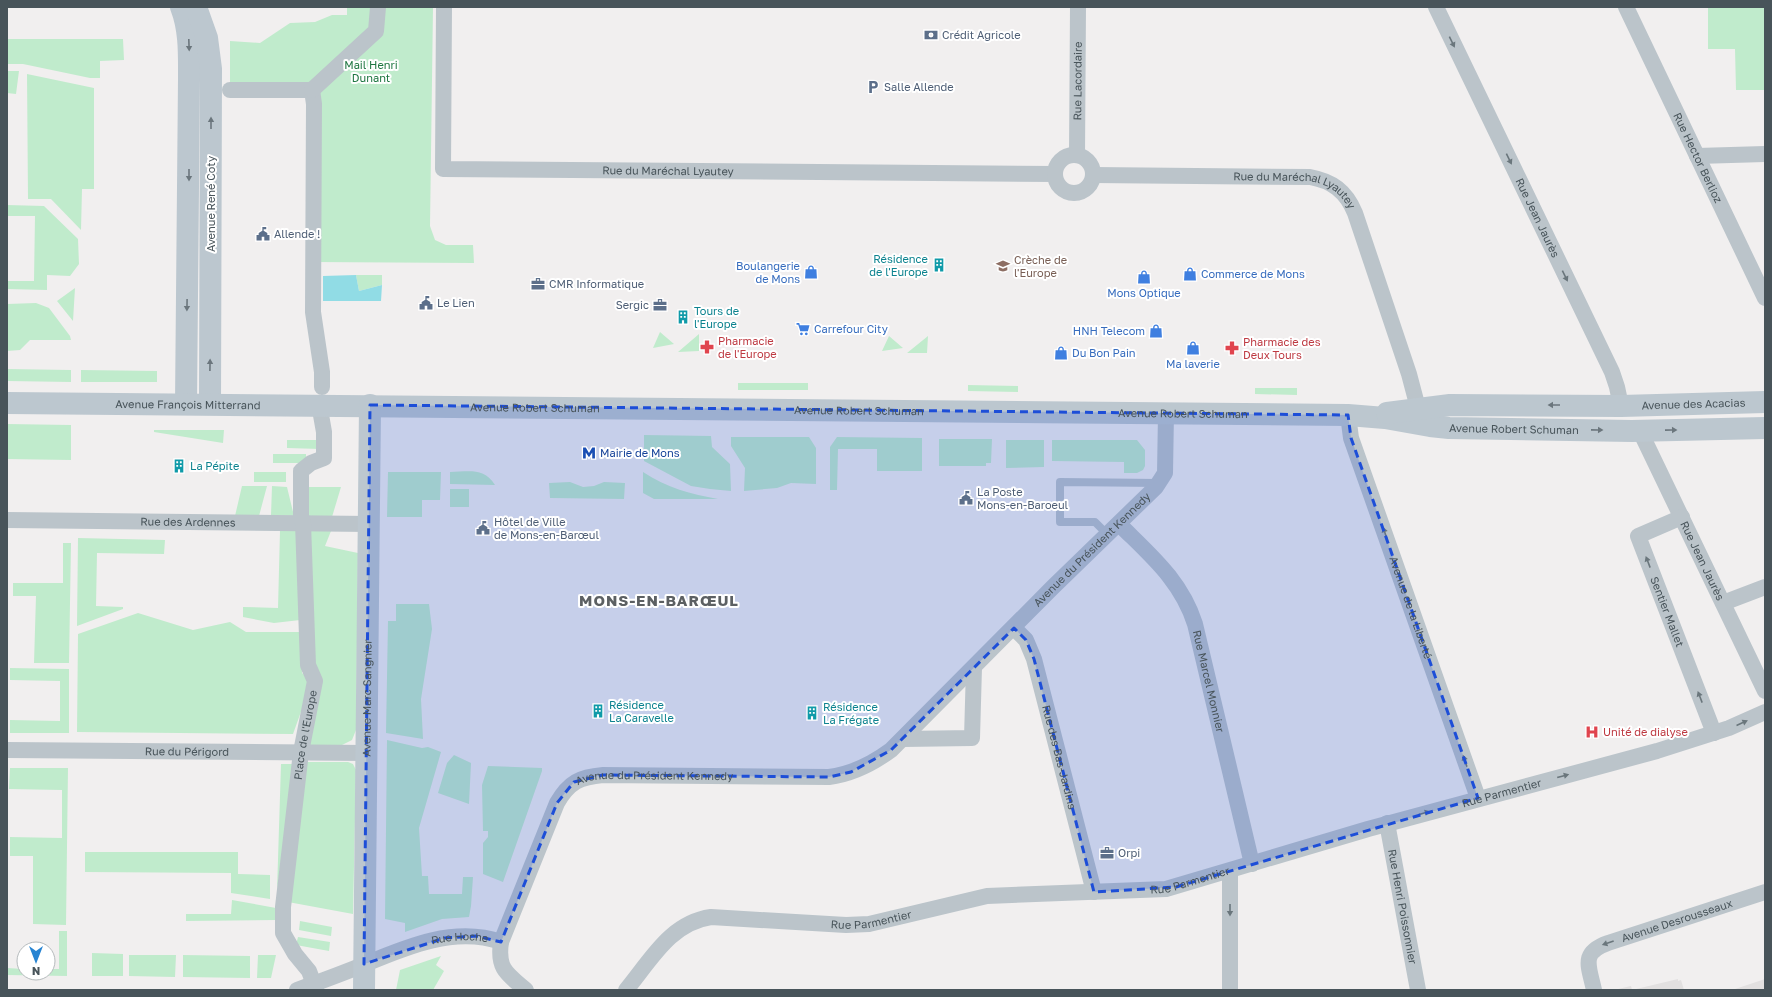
<svg xmlns="http://www.w3.org/2000/svg" width="1772" height="997" font-family="'Golos Text',sans-serif">
<rect width="100%" height="100%" fill="#f1efef"/>
<!-- education -->
<path fill="#e2e0e0" d="M1678,979V981L1681,980L1684,990H1614L1631,986L1632,990Z
M1765,979V990H1732Z"/>
<!-- green -->
<path fill="#c0ebcc" d="M347,7H433L430,226L435,240L446,245H473L474,263L312,262V90H230V41L260,43L290,23L315,22L332,15H347Z
M1708,7H1765V90H1736L1735,49H1708Z
M7,39H123L124,60L100,61V78H90L23,64H7Z
M7,71H19L16,94L7,93Z
M27,74L94,88V189H82L81,230L51,199H28Z
M7,205L44,206L78,239L79,264L70,276L47,275V290L7,289V281H34L35,216H7Z
M356,275H382V285L359,291Z
M75,288L73,321L57,301Z
M36,303L49,308L70,336L71,340H30L20,350L7,351V304Z
M660,332L674,344L653,348Z
M699,334V351L678,352Z
M889,336L903,348L882,351Z
M928,336L927,353H907Z
M7,369L71,370V382L7,381Z
M81,370L157,371V382H81Z
M738,383H808V390H738Z
M968,385L1018,386V392L968,391Z
M1255,388H1297V395L1255,394Z
M7,424L71,425V460L7,459Z
M154,430H224L223,443L154,432Z
M644,435L711,436L712,447L730,464L731,491L710,489L691,486L644,461Z
M731,437H809L816,448V484L791,483L777,488L744,491L745,468L731,446Z
M837,437L922,438V471H877V449H838L837,490H830V447Z
M939,439H992L991,463H986V466H939Z
M287,440H320V449L287,448Z
M1006,440H1044V467L1006,468Z
M1052,440H1137L1145,450V466L1143,470L1137,473H1124V462L1052,461Z
M273,454H306V463H273Z
M254,472H286V482H254Z
M388,472H441L440,500H422V517H387Z
M450,472C468,472 484,467 495,485L450,484Z
M643,472C667,488 691,494 718,499H654L643,493Z
M570,482L583,487L594,486L604,482L625,483L624,499L550,498L549,483Z
M242,486H267L259,516H235Z
M272,486L287,487L294,516L271,515Z
M306,487H341L332,517H306Z
M450,489H469V507H450Z
M280,531H298L300,620L274,623L243,617V607L278,608Z
M308,531H331L325,546L358,553L356,730L352,740L342,745H306L314,669Z
M78,538L165,540L164,554L97,553L96,606L123,607V609L77,626Z
M63,543H71L69,663H34L36,596H13V583H63Z
M396,604H429L432,629L421,699L423,739L386,733L388,621H396Z
M138,613L193,630L230,622L246,632H301L302,673L312,681L293,734L77,732L78,634Z
M10,668L69,669V733H10V720L60,721V681L10,680Z
M387,740L422,748L428,747L441,752L419,828L422,876H428L429,894H462L463,877H473L471,906L469,917L442,919L405,932V923L385,919Z
M454,755L471,763L469,804L438,793L447,763Z
M305,762H348L353,764L356,770L353,914L288,902Z
M281,764H294L277,891Z
M488,766L542,768V771L503,882L483,874V843L488,837V831H483L482,785Z
M10,768H68L66,925L33,924V856H10V837L62,838V790L9,789Z
M85,852H238V874L270,875V899L231,893V873L85,872Z
M232,900L276,908V920L186,921V914H231Z
M300,921L332,927L331,936L299,930Z
M59,931H67V976L7,975V968L24,969V973H48V969H59Z
M298,937L330,942L329,951L296,945Z
M92,953L123,954V976H92Z
M129,955H176L175,977L129,976Z
M183,955L250,956V978L183,977Z
M258,955H276L271,978H257Z
M441,956L436,965L444,971L433,990H396L400,970Z"/>
<!-- water -->
<path fill="#91dce5" d="M356,275L359,291L382,285L381,301H323V276Z"/>
<g fill="none" stroke-linecap="round" stroke-linejoin="round">
<!-- lane -->
<path stroke="#bbc4ca" stroke-width="8" d="M1108,535L1095,522H1060V482L1159,483"/>
<!-- street -->
<g stroke="#bbc4ca" stroke-width="16">
<path id="s1" d="M444,7L443,169L1055,174"/>
<path id="s2" d="M1436,7L1612,372L1617,387L1621,406"/>
<path id="s3" d="M1626,7L1765,298"/>
<path d="M230,90H312"/>
<path d="M312,90L314,104L313,312L322,372V387"/>
<path d="M312,90L376,31L378,7"/>
<circle cx="1074" cy="174" r="19"/>
<path id="s4" d="M1077,155L1078,7"/>
<path d="M1697,156L1765,154"/>
<path id="s5" d="M1093,175L1310,177C1332,181 1346,191 1355,213L1409,374L1418,408"/>
<path id="s6" d="M1348,415L1351,438L1478,798"/>
<path id="s7" d="M1640,431L1765,691"/>
<path id="s8" d="M1682,517L1638,536L1714,733"/>
<path id="s9" d="M7,520L369,524"/>
<path id="s10" d="M1119,524C1150,555 1181,580 1195,624L1252,864"/>
<path d="M1723,603L1765,587"/>
<path id="s11" d="M1014,628L1026,640L1034,659L1094,892"/>
<path d="M903,739L972,738L974,667"/>
<path id="s12" d="M7,750L366,753"/>
<path id="s13" d="M1387,823L1418,990"/>
<path d="M1230,871V990"/>
<path id="s14" d="M501,942L557,803C569,782 580,777 603,775L829,777C853,774 872,764 891,750L1053,587L1156,487L1165,473L1166,413"/>
<path id="s15" d="M297,990C319,982 341,974 363,965C406,947 454,926 501,942C497,969 507,974 526,990"/>
<path id="s16" d="M316,990L309,971L295,954L283,933V907L301,752L315,681L308,665L303,523L301,516V471L311,463L324,458V432L321,415"/>
<path id="s17" d="M626,990C651,960 670,923 711,917L846,925L869,924L987,896L1166,889L1368,829L1657,751L1729,728L1765,712"/>
<path id="s18" d="M1594,990C1589,966 1580,953 1608,943L1765,892"/>
</g>
<!-- secondary -->
<g stroke="#bcc7cf" stroke-width="22">
<path d="M181,7C190,30 189,55 189,79L186,404"/>
<path d="M196,7L207,38L211,69L210,404"/>
<path id="s19" d="M7,403L1348,415L1385,418L1430,426L1449,428L1632,431L1765,428"/>
<path id="s20" d="M1387,413L1450,405L1621,406L1765,402"/>
<path id="s21" d="M364,990L370,405"/>
</g>
</g>
<!-- one-way arrows -->
<defs><path id="oneway-solid" d="M-6-.8H1V-3.2L6.5 0L1 3.2V.8H-6Z"/></defs>
<g fill="#6a767c">
<use href="#oneway-solid" transform="translate(1452 42) rotate(64)"/>
<use href="#oneway-solid" transform="translate(1509 159) rotate(64)"/>
<use href="#oneway-solid" transform="translate(1565 276) rotate(64)"/>
<use href="#oneway-solid" transform="translate(1385 533) rotate(-109)"/>
<use href="#oneway-solid" transform="translate(1648 562) rotate(-111)"/>
<use href="#oneway-solid" transform="translate(1700 697) rotate(-111)"/>
<use href="#oneway-solid" transform="translate(1742 723) rotate(-24)"/>
<use href="#oneway-solid" transform="translate(1465 761) rotate(-109)"/>
<use href="#oneway-solid" transform="translate(1563 776) rotate(-15)"/>
<use href="#oneway-solid" transform="translate(1424 813) rotate(-16)"/>
<use href="#oneway-solid" transform="translate(1230 910) rotate(90)"/>
<use href="#oneway-solid" transform="translate(1608 943) rotate(161)"/>
</g>
<g fill="#6b767d">
<use href="#oneway-solid" transform="translate(189 45) rotate(88)"/>
<use href="#oneway-solid" transform="translate(211 123) rotate(-90)"/>
<use href="#oneway-solid" transform="translate(189 175) rotate(90)"/>
<use href="#oneway-solid" transform="translate(187 305) rotate(91)"/>
<use href="#oneway-solid" transform="translate(210 365) rotate(-89)"/>
<use href="#oneway-solid" transform="translate(1554 405) rotate(-180)"/>
<use href="#oneway-solid" transform="translate(1597 430) rotate(1)"/>
<use href="#oneway-solid" transform="translate(1671 430) rotate(-1)"/>
</g>
<!-- marked area -->
<path fill="#1d4ed8" fill-opacity="0.2" stroke="#1d4ed8" stroke-width="3" stroke-dasharray="8 5" stroke-linejoin="round" d="M370,405L1348,415L1351,438L1478,798L1176,887L1094,892L1034,659L1026,640L1014,628L891,750L851,772L829,777L603,775L574,782L557,803L501,942L476,936L445,938L364,964Z"/>
<!-- icons -->
<defs>
<g id="bank-bare" transform="scale(1.08)"><path d="M-6-4H6V4H-6ZM0-2.3a2.3 2.3 0 1 0 0 4.6a2.3 2.3 0 1 0 0-4.6Z" fill="#5c6f8a" stroke="#fff" stroke-width="2.5" paint-order="stroke"/></g>
<g id="parking-bare" transform="scale(1.08)"><path d="M-3.5-5.5H1a3.5 3.5 0 0 1 0 7H-1V5.5H-3.5ZM-1-3.4V-.6H.8a1.4 1.4 0 0 0 0-2.8Z" fill="#5c6f8a" stroke="#fff" stroke-width="2.5" paint-order="stroke"/></g>
<g id="civic-bare" transform="scale(1.08)"><path d="M-.6-6.5H3V-4.5H.6V-3L4-1V1h2V6H-6V1h2V-1L-.6-3ZM-1.2 2.5V6h2.4V2.5Z" fill="#5c6f8a" stroke="#fff" stroke-width="2.5" paint-order="stroke"/></g>
<g id="building-bare" transform="scale(1.08)"><path d="M-4-6H4V6H1V3H-1V6H-4ZM-2.5-4.3h1.7v1.8h-1.7ZM.8-4.3h1.7v1.8H.8ZM-2.5-1h1.7V.8h-1.7ZM.8-1h1.7V.8H.8Z" fill="#0f9aa8" stroke="#fff" stroke-width="2.5" paint-order="stroke"/></g>
<g id="school-bare" transform="scale(1.08)"><path d="M0-5L7-2L0 1L-7-2ZM-4 1L0 2.5L4 1V4Q0 6-4 4Z" fill="#8d6e63" stroke="#fff" stroke-width="2.5" paint-order="stroke"/></g>
<g id="shop-bare" transform="scale(1.08)"><path d="M-5-2.5h2.3a2.7 3.5 0 0 1 5.4 0H5L5.5 6h-11ZM-1.5-2.5h3a1.5 2.3 0 0 0-3 0Z" fill="#3f7fe0" stroke="#fff" stroke-width="2.5" paint-order="stroke"/></g>
<g id="office-bare" transform="scale(1.08)"><path d="M-6-3h4V-5.5h4V-3h4V5H-6ZM-1-4.5V-3h2v-1.5ZM-6 0V1H6V0Z" fill="#5c6f8a" stroke="#fff" stroke-width="2.5" paint-order="stroke"/></g>
<g id="supermarket-bare" transform="scale(1.08)"><path d="M-6-5.5h2.5l.6 2H6L4.5 2H-2.5L-4.4-4H-6ZM-1.5 3.2a1.3 1.3 0 1 0 .1 0ZM3 3.2a1.3 1.3 0 1 0 .1 0Z" fill="#3f7fe0" stroke="#fff" stroke-width="2.5" paint-order="stroke"/></g>
<g id="pharmacy-bare" transform="scale(1.08)"><path d="M-2-6h4v4h4v4h-4v4h-4v-4h-4v-4h4Z" fill="#e0444e" stroke="#fff" stroke-width="2.5" paint-order="stroke"/></g>
<g id="metro-bare" transform="scale(1.08)"><path d="M-5.5 5V-5H-3L0 0L3-5H5.5V5H3V-.5L0 4L-3-.5V5Z" fill="#1a4fb4" stroke="#fff" stroke-width="2.5" paint-order="stroke"/></g>
<g id="hospital-bare" transform="scale(1.08)"><path d="M-5-5h3v3.5h4V-5h3V5h-3V1.5h-4V5h-3Z" fill="#e0444e" stroke="#fff" stroke-width="2.5" paint-order="stroke"/></g>
</defs>
<g fill-rule="evenodd">
<use href="#bank-bare" x="931" y="35"/>
<use href="#parking-bare" x="873" y="87"/>
<use href="#civic-bare" x="263" y="234"/>
<use href="#building-bare" x="939" y="265"/>
<use href="#school-bare" x="1003" y="266"/>
<use href="#shop-bare" x="811" y="272"/>
<use href="#shop-bare" x="1190" y="274"/>
<use href="#shop-bare" x="1144" y="277"/>
<use href="#office-bare" x="538" y="284"/>
<use href="#civic-bare" x="426" y="303"/>
<use href="#office-bare" x="660" y="305"/>
<use href="#building-bare" x="683" y="317"/>
<use href="#supermarket-bare" x="803" y="329"/>
<use href="#shop-bare" x="1156" y="331"/>
<use href="#pharmacy-bare" x="707" y="347"/>
<use href="#shop-bare" x="1193" y="348"/>
<use href="#pharmacy-bare" x="1232" y="348"/>
<use href="#shop-bare" x="1061" y="353"/>
<use href="#metro-bare" x="589" y="453"/>
<use href="#building-bare" x="179" y="466"/>
<use href="#civic-bare" x="966" y="498"/>
<use href="#civic-bare" x="483" y="528"/>
<use href="#building-bare" x="598" y="711"/>
<use href="#building-bare" x="812" y="713"/>
<use href="#hospital-bare" x="1592" y="732"/>
<use href="#office-bare" x="1107" y="853"/>
</g>
<g text-anchor="middle" stroke-width="4" stroke-linejoin="round" paint-order="stroke">
<!-- service labels -->
<g font-size="11" fill="#4e5e75" stroke="#fff" text-anchor="start">
<text x="942" y="39">Crédit Agricole</text>
<text x="884" y="91">Salle Allende</text>
<text x="274" y="238">Allende !</text>
<text x="549" y="288">CMR Informatique</text>
<text x="437" y="307">Le Lien</text>
<text x="649" y="309" text-anchor="end">Sergic</text>
<text x="977" y="496">La Poste<tspan x="977" dy="13">Mons-en-Baroeul</tspan></text>
<text x="494" y="526">Hôtel de Ville<tspan x="494" dy="13">de Mons-en-Barœul</tspan></text>
<text x="1118" y="857">Orpi</text>
</g>
<!-- park labels -->
<g font-size="11" fill="#1e7641" stroke="#fff">
<text x="371" y="69">Mail Henri<tspan x="371" dy="13">Dunant</tspan></text>
</g>
<!-- street labels -->
<g font-size="11" fill="#48545a" stroke="#fff">
<text dy="4" stroke="none"><textPath href="#s4" startOffset="74">Rue Lacordaire</textPath></text>
<text dy="4" stroke="none"><textPath href="#s3" startOffset="167">Rue Hector Berlioz</textPath></text>
<text dy="4" stroke="none"><textPath href="#s1" startOffset="387">Rue du Maréchal Lyautey</textPath></text>
<text dy="4" stroke="none"><textPath href="#s5" startOffset="206">Rue du Maréchal Lyautey</textPath></text>
<text transform="translate(211 204) rotate(-90)" y="4">Avenue René Coty</text>
<text dy="4" stroke="none"><textPath href="#s2" startOffset="234">Rue Jean Jaurès</textPath></text>
<text dy="4" stroke="none"><textPath href="#s19" startOffset="181">Avenue François Mitterrand</textPath></text>
<text dy="4" stroke="none"><textPath href="#s20" startOffset="307">Avenue des Acacias</textPath></text>
<text dy="4" stroke="none"><textPath href="#s19" startOffset="528">Avenue Robert Schuman</textPath></text>
<text dy="4" stroke="none"><textPath href="#s19" startOffset="852">Avenue Robert Schuman</textPath></text>
<text dy="4" stroke="none"><textPath href="#s19" startOffset="1176">Avenue Robert Schuman</textPath></text>
<text dy="4" stroke="none"><textPath href="#s19" startOffset="1508">Avenue Robert Schuman</textPath></text>
<text dy="4" stroke="none"><textPath href="#s9" startOffset="181">Rue des Ardennes</textPath></text>
<text dy="4" stroke="none"><textPath href="#s14" startOffset="785">Avenue du Président Kennedy</textPath></text>
<text dy="4" stroke="none"><textPath href="#s7" startOffset="144">Rue Jean Jaurès</textPath></text>
<text dy="4" stroke="none"><textPath href="#s6" startOffset="203">Avenue de la Liberté</textPath></text>
<text dy="4" stroke="none"><textPath href="#s8" startOffset="129">Sentier Mallet</textPath></text>
<text dy="4" stroke="none"><textPath href="#s10" startOffset="186">Rue Marcel Monnier</textPath></text>
<text dy="4" stroke="none"><textPath href="#s21" startOffset="292">Avenue Marc Sangnier</textPath></text>
<text dy="4" stroke="none"><textPath href="#s16" startOffset="266">Place de l'Europe</textPath></text>
<text dy="4" stroke="none"><textPath href="#s12" startOffset="180">Rue du Périgord</textPath></text>
<text dy="4" stroke="none"><textPath href="#s11" startOffset="139">Rue des Bas-Jardins</textPath></text>
<text dy="4" stroke="none"><textPath href="#s14" startOffset="258">Avenue du Président Kennedy</textPath></text>
<text dy="4" stroke="none"><textPath href="#s17" startOffset="923">Rue Parmentier</textPath></text>
<text dy="4" stroke="none"><textPath href="#s17" startOffset="599">Rue Parmentier</textPath></text>
<text dy="4" stroke="none"><textPath href="#s13" startOffset="85">Rue Henri Poissonnier</textPath></text>
<text dy="4" stroke="none"><textPath href="#s17" startOffset="276">Rue Parmentier</textPath></text>
<text dy="4" stroke="none"><textPath href="#s18" startOffset="130">Avenue Desrousseaux</textPath></text>
<text dy="4" stroke="none"><textPath href="#s15" startOffset="172">Rue Hoche</textPath></text>
</g>
<!-- culture labels -->
<g font-size="11" fill="#0d838f" stroke="#fff" text-anchor="start">
<text x="928" y="263" text-anchor="end">Résidence<tspan x="928" dy="13">de l'Europe</tspan></text>
<text x="694" y="315">Tours de<tspan x="694" dy="13">l'Europe</tspan></text>
<text x="190" y="470">La Pépite</text>
<text x="609" y="709">Résidence<tspan x="609" dy="13">La Caravelle</tspan></text>
<text x="823" y="711">Résidence<tspan x="823" dy="13">La Frégate</tspan></text>
</g>
<!-- education labels -->
<g font-size="11" fill="#785e54" stroke="#fff" text-anchor="start">
<text x="1014" y="264">Crèche de<tspan x="1014" dy="13">l'Europe</tspan></text>
</g>
<!-- shop labels -->
<g font-size="11" fill="#366cbe" stroke="#fff" text-anchor="start">
<text x="800" y="270" text-anchor="end">Boulangerie<tspan x="800" dy="13">de Mons</tspan></text>
<text x="1201" y="278">Commerce de Mons</text>
<text x="1144" y="297" text-anchor="middle">Mons Optique</text>
<text x="814" y="333">Carrefour City</text>
<text x="1145" y="335" text-anchor="end">HNH Telecom</text>
<text x="1072" y="357">Du Bon Pain</text>
<text x="1193" y="368" text-anchor="middle">Ma laverie</text>
</g>
<!-- health labels -->
<g font-size="11" fill="#be3a42" stroke="#fff" text-anchor="start">
<text x="718" y="345">Pharmacie<tspan x="718" dy="13">de l'Europe</tspan></text>
<text x="1243" y="346">Pharmacie des<tspan x="1243" dy="13">Deux Tours</tspan></text>
<text x="1603" y="736">Unité de dialyse</text>
</g>
<!-- transit labels -->
<g font-size="11" fill="#164399" stroke="#fff" text-anchor="start">
<text x="600" y="457">Mairie de Mons</text>
</g>
<!-- district labels -->
<g font-size="15" font-weight="bold" letter-spacing="1" fill="#5c6063" stroke="#fff">
<text x="659" y="606">MONS-EN-BARŒUL</text>
</g>
</g>
<!-- border -->
<rect width="1772" height="997" fill="none" stroke="#48545a" stroke-width="16"/>
<!-- north arrow -->
<g transform="translate(36 961) rotate(180)"><circle r="19" fill="#ffffff" stroke="#b6bbbd"/>
<path d="M0-3L7 15L0 10L-7 15Z" fill="#2784d2"/>
<text y="-6" font-size="11" font-weight="bold" text-anchor="middle" fill="#48545a">N</text>
</g>
</svg>
